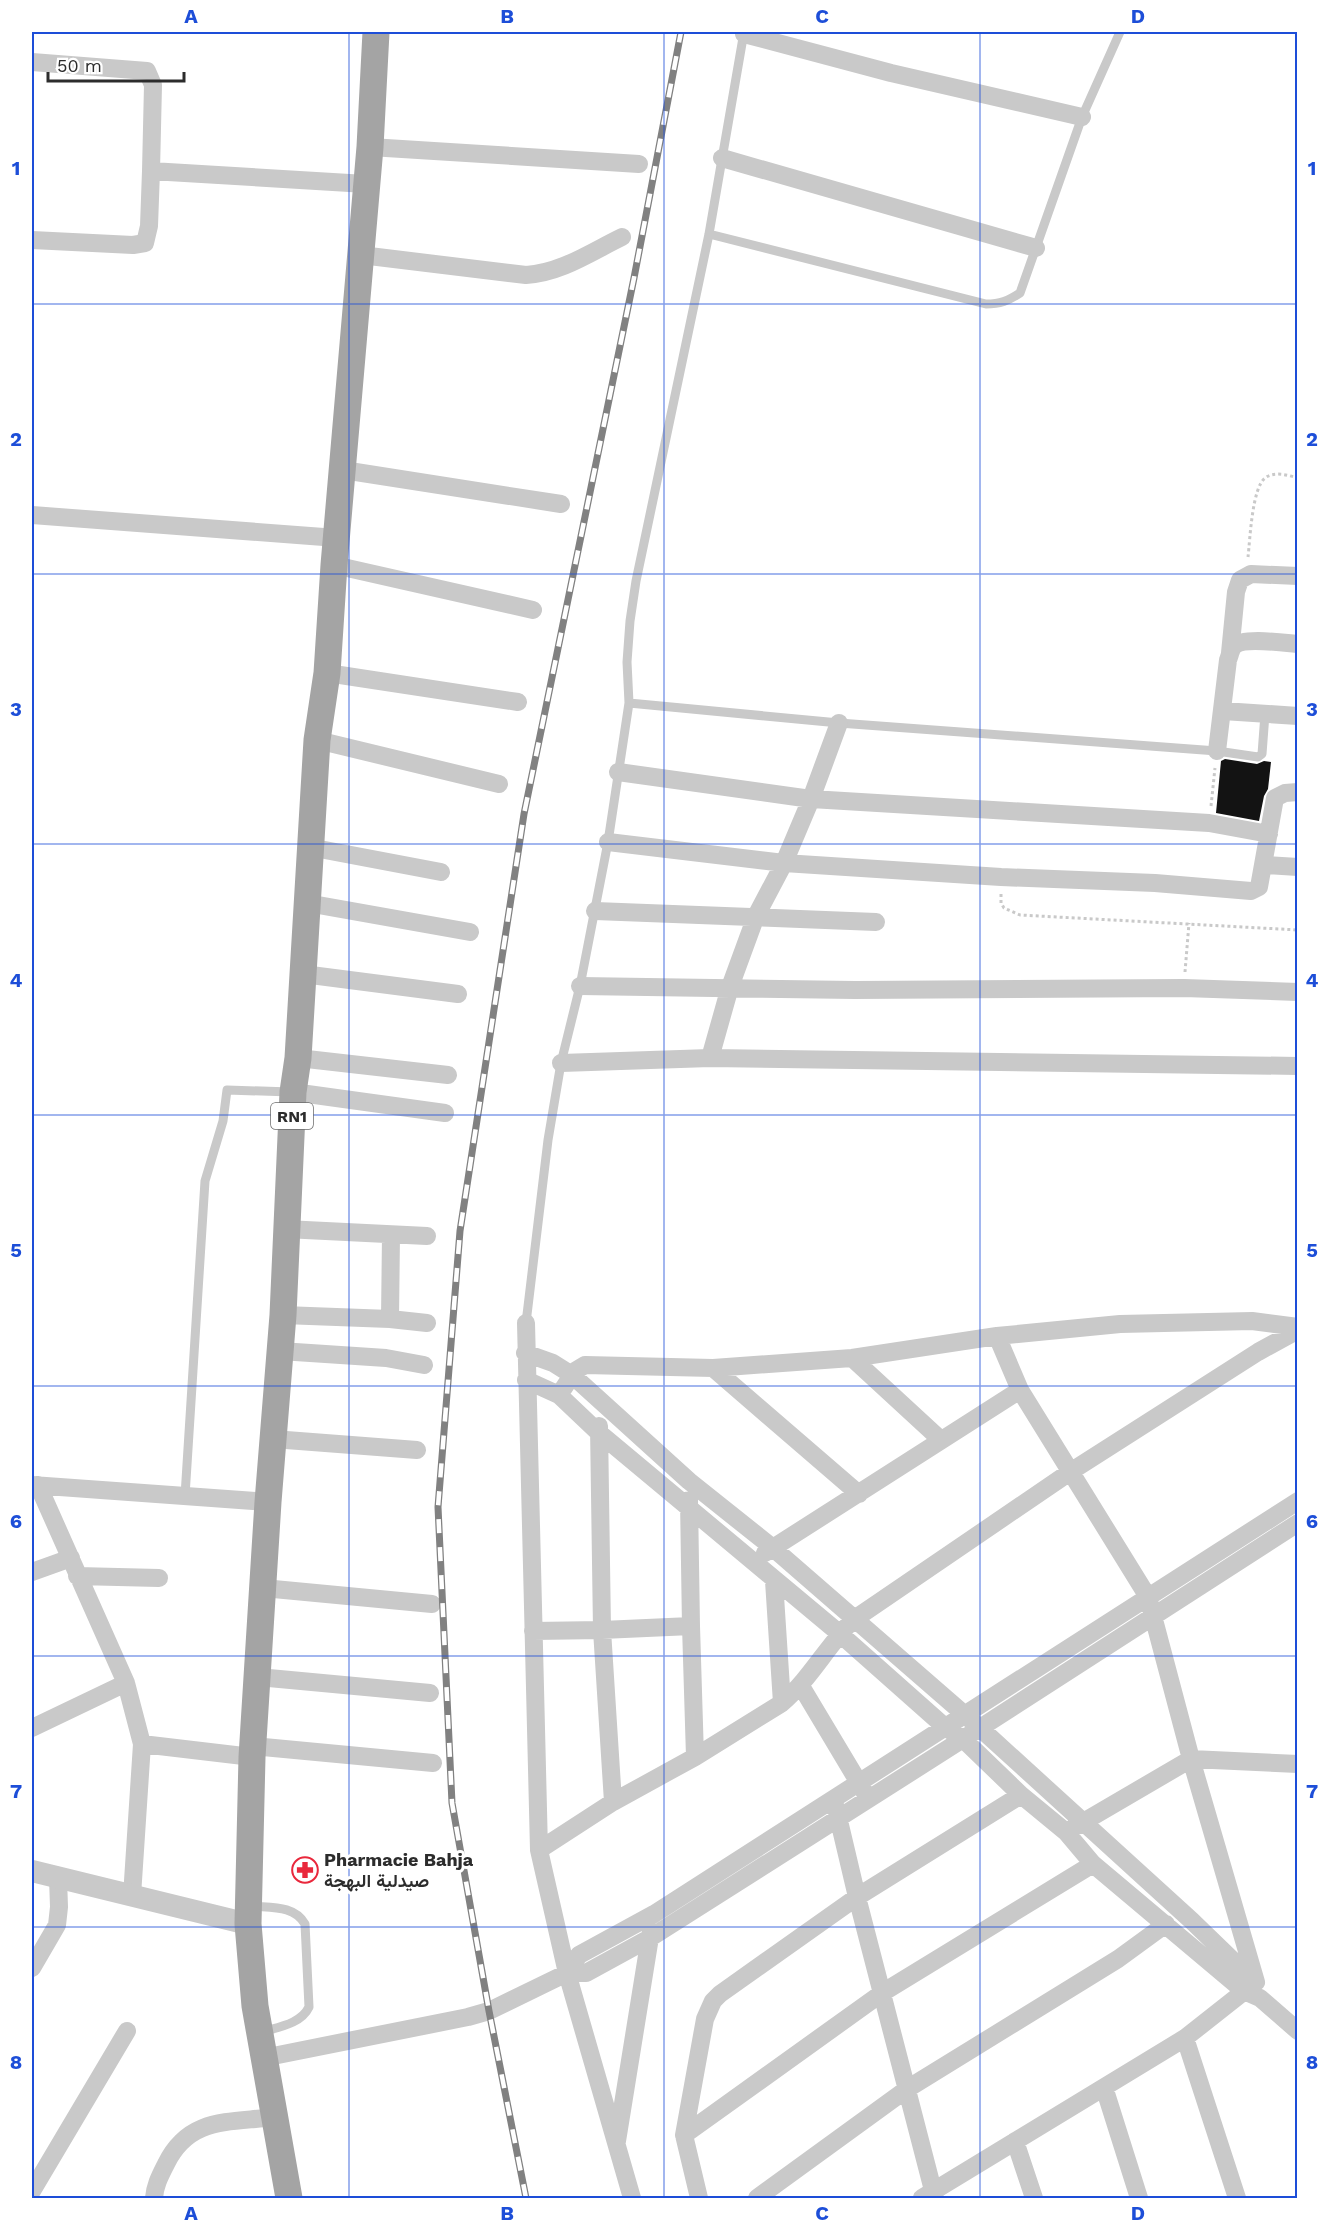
<svg xmlns="http://www.w3.org/2000/svg" width="1329" height="2230" font-family="'Work Sans',Vazirmatn,sans-serif">
<rect width="100%" height="100%" fill="#fff"/>
<!-- building -->
<path fill="#131313" d="M1225,759L1257,764L1264,761L1271,762L1268,789L1264,796L1259,821L1216,813L1221,761Z"/>
<g fill="none" stroke-linecap="round" stroke-linejoin="round">
<!-- path -->
<path stroke="#c9c9c9" stroke-width="3" stroke-dasharray="3 3" stroke-linecap="butt" d="M1248,557C1250,540 1252,488 1265,478C1274,471 1287,475 1298,478
M1211,806L1215,768
M1001,894V903L1004,908L1020,915L1298,930
M1185,972L1189,923"/>
<!-- service -->
<path stroke="#c9c9c9" stroke-width="9" d="M709,234L986,304C1000,304 1008,301 1020,293L1082,117L1120,32
M629,703L839,723L1217,751L1258,757L1262,754L1265,714
M526,1323L548,1140L561,1063L580,986L608,842L629,703L627,662L630,621L636,581L709,234L744,32
M185,1496L205,1181L223,1121L227,1090L291,1092
M251,1906C271,1908 294,1905 305,1924L309,2007C301,2024 278,2027 262,2032"/>
<!-- minor -->
<path stroke="#c9c9c9" stroke-width="18" d="M744,34L891,73L1082,117
M32,62L147,71L153,85L151,171L366,184
M370,147L639,164
M722,158L1036,248
M32,240L133,245L145,243L149,226L151,171
M361,255L526,275C561,273 591,252 622,237
M343,470L561,504
M32,515L337,538
M334,565L533,610
M1230,653L1236,592L1240,580L1251,574L1298,576
M327,673L518,702
M1223,711L1298,716
M317,740L499,784
M1217,751L1228,660C1230,655 1231,649 1234,646C1243,637 1285,643 1298,644
M618,772L811,799L1209,823L1269,834
M608,842L784,863L1001,877L1155,883L1251,891L1259,887L1275,798L1285,793L1298,792
M309,847L441,872
M1265,865L1298,867
M307,903L470,932
M595,911L876,922
M303,974L458,994
M580,986L855,990L1184,988L1298,992
M298,1058L448,1075
M710,1058L730,987L756,916L784,863L811,799L839,723
M561,1063L710,1058L1298,1066
M293,1092L445,1113
M285,1229L427,1236
M391,1235L390,1319L427,1323
M283,1315L390,1319
M526,1323L539,1850L567,1973L632,2198
M997,1336L1120,1324L1252,1321L1298,1327
M280,1351L386,1358L424,1365
M525,1353L553,1363L572,1375L689,1481L773,1548L980,1728L1192,1921L1253,1980
M852,1358L941,1440
M713,1368L859,1494
M526,1380L559,1395L598,1432L839,1633L945,1727L963,1739L1021,1795L1066,1832L1093,1864L1244,1991L1260,1998L1298,2031
M559,1395L575,1371L585,1365L713,1368L852,1358L997,1336L1020,1390L1148,1597L1191,1759L1256,1982L1185,2038L922,2198
M273,1439L417,1450
M32,1485L268,1502
M38,1485L126,1683L142,1744L132,1896
M765,1553L1020,1390
M32,1572L71,1558
M77,1576L159,1578
M774,1581L782,1703C810,1679 827,1646 853,1620L1070,1472L1258,1352L1298,1330
M263,1588L432,1604
M691,1626L695,1757
M533,1631L602,1630L691,1626L689,1500
M258,1677L430,1693
M801,1686L865,1793
M32,1728L126,1683
M142,1744L252,1757
M253,1746L433,1763
M613,1802L695,1757L782,1703
M836,1808L857,1897L935,2198
M1073,1828L1191,1759L1298,1764
M539,1850L613,1802L602,1630L599,1426
M32,1968L57,1925L59,1907L58,1878
M567,1973L579,1955L654,1914L1298,1501
M1185,2038L1237,2198
M263,2058L468,2017L489,2011L567,1973H586L650,1938L963,1739L1298,1523
M1104,2087L1139,2198
M684,2135L882,1993L1093,1864
M617,2141L651,1931
M1015,2141L1034,2198
M32,2191L127,2031
M154,2198C155,2185 160,2176 166,2164C189,2117 228,2123 274,2117
M699,2198L684,2135L705,2019L713,2001L720,1994L857,1897L1021,1795
M757,2198L907,2089L1118,1959L1166,1924"/>
<!-- tertiary -->
<path stroke="#c9c9c9" stroke-width="22" d="M32,1871L248,1924"/>
<!-- primary -->
<path stroke="#a4a4a4" stroke-width="27" d="M289,2198L255,2006L248,1924L252,1757L268,1502L283,1315L293,1092L298,1058L317,740L327,673L334,565L370,147L376,32"/>
<!-- rail casing -->
<g stroke="#818181" stroke-width="7">
<path id="rail" d="M526,2198L489,2011L452,1803L438,1507L460,1231L524,814L634,278L681,32"/>
</g>
<!-- rail -->
<use href="#rail" stroke="#fff" stroke-width="4.5" stroke-dasharray="14" stroke-linecap="butt"/>
</g>
<!-- grid -->
<path fill="none" stroke="#1d4ed8" stroke-width="1.5" stroke-opacity="0.55" d="M349,32V2198M664,32V2198M980,32V2198M32,304H1298M32,574H1298M32,844H1298M32,1115H1298M32,1386H1298M32,1656H1298M32,1927H1298"/>
<!-- icons -->
<defs>
<g id="pharmacy-ring" transform="scale(1.35)"><circle r="9.5" fill="#fff" stroke="#e9283c" stroke-width="1.5"/><path d="M-2-6h4v4h4v4h-4v4h-4v-4h-4v-4h4Z" fill="#e9283c"/></g>
</defs>
<g fill-rule="evenodd">
<use href="#pharmacy-ring" x="305" y="1870"/>
</g>
<g text-anchor="middle" stroke-width="6" stroke-linejoin="round" paint-order="stroke">
<!-- shield labels -->
<rect fill="#fff" stroke="#6b6b6b" stroke-width="1.5" x="271" y="1103" width="42" height="26" rx="4.5"/>
<g font-size="16" font-weight="bold" fill="#2c2c2c">
<text x="292" y="1122">RN1</text>
</g>
<!-- poi labels -->
<g font-size="18" font-weight="bold" fill="#2c2c2c" stroke="#fff" text-anchor="start">
<text x="324" y="1866">Pharmacie Bahja<tspan x="324" dy="21">صيدلية البهجة</tspan></text>
</g>
</g>
<!-- border -->
<rect width="1329" height="2230" fill="none" stroke="#ffffff" stroke-width="66"/>
<!-- scale -->
<path d="M48 72v9h136v-9" fill="none" stroke="#2c2c2c" stroke-width="3"/>
<text x="57" y="72" font-size="18" fill="#2c2c2c" stroke="#ffffff" stroke-width="4.5" paint-order="stroke">50 m</text>
<rect x="33" y="33" width="1263" height="2164" fill="none" stroke="#1d4ed8" stroke-width="2"/>
<g font-size="20" text-anchor="middle" font-weight="bold" fill="#1d4ed8">
<text x="191" y="23">A</text>
<text x="507" y="23">B</text>
<text x="822" y="23">C</text>
<text x="1138" y="23">D</text>
<text x="16" y="175">1</text>
<text x="1312" y="175">1</text>
<text x="16" y="446">2</text>
<text x="1312" y="446">2</text>
<text x="16" y="716">3</text>
<text x="1312" y="716">3</text>
<text x="16" y="987">4</text>
<text x="1312" y="987">4</text>
<text x="16" y="1257">5</text>
<text x="1312" y="1257">5</text>
<text x="16" y="1528">6</text>
<text x="1312" y="1528">6</text>
<text x="16" y="1798">7</text>
<text x="1312" y="1798">7</text>
<text x="16" y="2069">8</text>
<text x="1312" y="2069">8</text>
<text x="191" y="2220">A</text>
<text x="507" y="2220">B</text>
<text x="822" y="2220">C</text>
<text x="1138" y="2220">D</text>
</g>
</svg>
